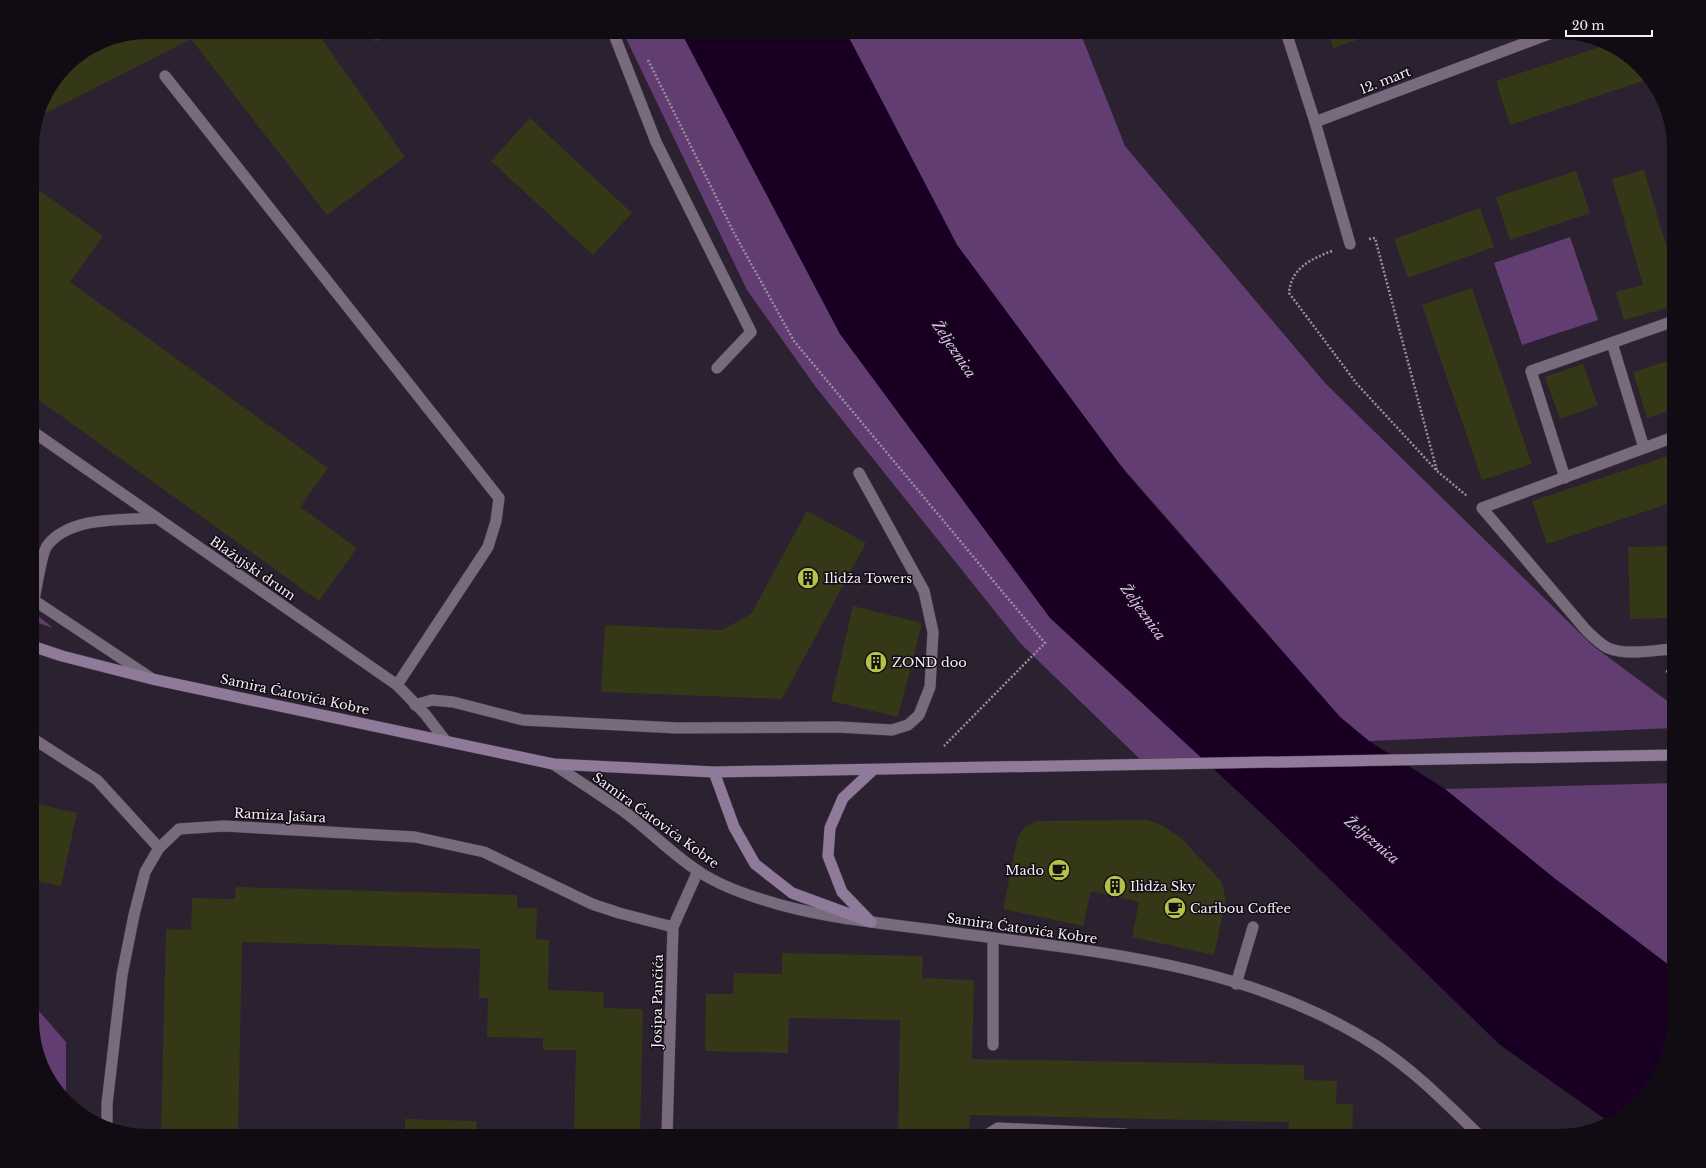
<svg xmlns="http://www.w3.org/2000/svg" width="1706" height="1168" font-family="'Libre Baskerville',serif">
<rect width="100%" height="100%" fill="#2b2130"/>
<!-- green -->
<path fill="#623d71" d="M623,32H681L840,334L1211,764L1146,765L1021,644L815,386L747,290Z
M846,32H1080L1125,146L1325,383L1592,645L1674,706V728L1369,741L1340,717L1117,461L957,245Z
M1570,237L1598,320L1522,345L1494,263Z
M32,611L53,628L32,621Z
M1674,783V969L1554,878L1445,789Z
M32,1003L66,1042V1098L47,1078L32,1027Z"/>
<!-- water -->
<path fill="#190023" d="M681,32H846L957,245L1127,474L1340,717L1369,741L1445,789L1554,878L1674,969V1020L1654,1085L1616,1121L1609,1122L1500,1045L1273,824L1050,618L840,334Z"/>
<!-- building -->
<path fill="#343817" d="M148,32H317L405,157L327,215L191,39L46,113L42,105L44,97L66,66L104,41Z
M370,32H396L375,42Z
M1328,32H1380L1333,48Z
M1603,46L1623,52L1649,79L1510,125L1496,81Z
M530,118L632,213L593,255L491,161Z
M1644,170L1674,273V306L1624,320L1616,292L1643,285L1612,179Z
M1576,171L1590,213L1510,240L1496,197Z
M32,185L103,236L70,282L328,468L300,507L357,548L319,601L32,395Z
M1480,208L1494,247L1408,278L1394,239Z
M1472,288L1532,464L1482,480L1422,305Z
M1674,359V409L1647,418L1633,372Z
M1583,364L1598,405L1560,419L1545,377Z
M1674,454V502L1547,544L1532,501Z
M807,511L866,543L782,699L601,692L605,625L722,630L751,614Z
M1674,546V618L1630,619L1628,547Z
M853,606L922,623L898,717L831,701Z
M32,803L77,813L61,886L32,880Z
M1147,820L1163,826L1181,838L1221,881L1226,899L1214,955L1132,937L1139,902L1091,891L1083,926L1003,909L1018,836L1026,826L1037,821Z
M236,887L517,895V908H537L536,939L549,940L548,990L604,992L603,1008L643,1009L640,1136H574L576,1050H543V1038L487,1037L488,998H479L480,949L242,942L238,1136H161L166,929L191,930L192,898L235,899Z
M782,953L923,956L922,978L974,980L972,1059L1304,1065V1080L1337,1081L1336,1104H1353L1352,1136H1289V1122L970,1115L969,1136H898L900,1020L789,1018L788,1053L705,1051L706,994H733L734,973L782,974Z
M405,1119L477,1121L476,1136H405Z"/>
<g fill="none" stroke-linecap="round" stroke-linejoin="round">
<!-- service casing -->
<g stroke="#463c49" stroke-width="12">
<path id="service" d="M613,32L656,142L751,332L717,368
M1286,32L1315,122L1350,244
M165,76L499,498L496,521L488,547L397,685
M1315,122L1554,32
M1612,343L1644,448
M1674,437L1482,508L1586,630C1592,636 1600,644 1608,648C1627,656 1654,650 1674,649
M1565,478L1531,371L1674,321
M32,599L151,678
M34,600C36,590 42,552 47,546C69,516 123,520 157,518
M415,705L432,700L453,702L523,720L677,728L838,727L892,730L908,725L919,715L930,687L933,632L924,591L859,473
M32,738L97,780L159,848
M1236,984L1253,927
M985,1136L998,1128L1125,1134"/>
</g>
<!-- minor casing -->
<g stroke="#463c49" stroke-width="12">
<path id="minor" d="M32,431L397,685L425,714L445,740
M993,1045V938
M107,1124V1104L122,975L134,915L145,872L159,848L179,829L224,826L415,837L484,852L592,904L619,913L673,927
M667,1136L673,927L698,871"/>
</g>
<!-- tertiary casing -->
<g stroke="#463c49" stroke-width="12">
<path id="tertiary" d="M553,764C577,780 602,796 626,813C650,831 672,854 698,871C717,884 741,893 764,900C819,918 883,923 941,931C1089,951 1246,962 1375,1045C1414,1070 1447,1104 1480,1136"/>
</g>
<!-- secondary casing -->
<g stroke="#463c49" stroke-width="12">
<path id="secondary" d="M32,646L62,656L152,679L553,764L714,772L1674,755
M714,772L734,827L755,864L792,893L871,922
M869,920L842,892L828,856L830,828L843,798L873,770"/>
</g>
<!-- path -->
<path stroke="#978f9b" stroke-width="2.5" stroke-dasharray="2 2" stroke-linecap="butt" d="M648,60L734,233L794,341L1045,643L944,746
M1369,239L1375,238L1437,471
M1332,251C1311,259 1291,268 1289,293L1357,384L1437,471L1467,496
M1666,671L1674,674"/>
<!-- service -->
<use href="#service" stroke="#776b7d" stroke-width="11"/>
<!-- minor -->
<use href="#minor" stroke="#776b7d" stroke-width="11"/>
<!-- tertiary -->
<use href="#tertiary" stroke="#776b7d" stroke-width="11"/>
<!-- secondary -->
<use href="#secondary" stroke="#907a9a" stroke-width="11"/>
</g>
<!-- icons -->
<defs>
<g id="building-disc" transform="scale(1.15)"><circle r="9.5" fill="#b5c249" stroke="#110c13"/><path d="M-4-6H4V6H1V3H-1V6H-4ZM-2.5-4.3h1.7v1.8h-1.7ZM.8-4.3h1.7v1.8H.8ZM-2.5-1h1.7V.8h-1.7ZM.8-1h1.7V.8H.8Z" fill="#111"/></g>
<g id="cafe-disc" transform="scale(1.15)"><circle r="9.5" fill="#b5c249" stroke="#110c13"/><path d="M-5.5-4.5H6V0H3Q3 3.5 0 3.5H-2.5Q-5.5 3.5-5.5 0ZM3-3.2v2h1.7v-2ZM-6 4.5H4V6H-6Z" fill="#111"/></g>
</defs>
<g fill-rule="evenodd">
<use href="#building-disc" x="808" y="578"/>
<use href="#building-disc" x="876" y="662"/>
<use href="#cafe-disc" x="1059" y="870"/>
<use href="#building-disc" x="1115" y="886"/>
<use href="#cafe-disc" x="1175" y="908"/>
</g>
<g text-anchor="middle" stroke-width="3" stroke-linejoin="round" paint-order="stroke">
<!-- street labels -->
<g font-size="13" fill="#f5eef8" stroke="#110c13">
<text transform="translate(1385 80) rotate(-21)" y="5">12. mart</text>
<text transform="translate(253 568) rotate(35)" y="5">Blažujski drum</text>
<text transform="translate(295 694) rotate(12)" y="5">Samira Ćatovića Kobre</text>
<text transform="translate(280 815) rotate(3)" y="5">Ramiza Jašara</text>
<text transform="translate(656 820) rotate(36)" y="5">Samira Ćatovića Kobre</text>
<text transform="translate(1022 928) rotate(8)" y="5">Samira Ćatovića Kobre</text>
<text transform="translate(657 1001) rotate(-89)" y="5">Josipa Pančića</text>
</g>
<!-- poi labels -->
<g font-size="13" fill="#f5eef8" stroke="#110c13" text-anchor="start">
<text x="824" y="583">Ilidža Towers</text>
<text x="892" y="667">ZOND doo</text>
<text x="1044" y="875" text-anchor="end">Mado</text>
<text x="1130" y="891">Ilidža Sky</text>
<text x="1190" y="913">Caribou Coffee</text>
</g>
<!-- water labels -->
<g font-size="14" font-style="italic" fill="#e6bbf9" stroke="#110c13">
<text transform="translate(954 349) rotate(56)" y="5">Željeznica</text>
<text transform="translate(1143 612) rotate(54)" y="5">Željeznica</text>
<text transform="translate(1372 840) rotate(40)" y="5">Željeznica</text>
</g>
</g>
<!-- crop -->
<path d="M0 0H1706V1168H0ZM148 39H1558A109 109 0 0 1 1667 148V1020A109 109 0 0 1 1558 1129H148A109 109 0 0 1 39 1020V148A109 109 0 0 1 148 39Z" fill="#110c13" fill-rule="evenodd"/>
<!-- scale -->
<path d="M1566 30v6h86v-6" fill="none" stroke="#f5eef8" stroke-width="2"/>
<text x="1572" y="30" font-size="12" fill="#f5eef8" stroke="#110c13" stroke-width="3" paint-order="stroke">20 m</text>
</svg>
